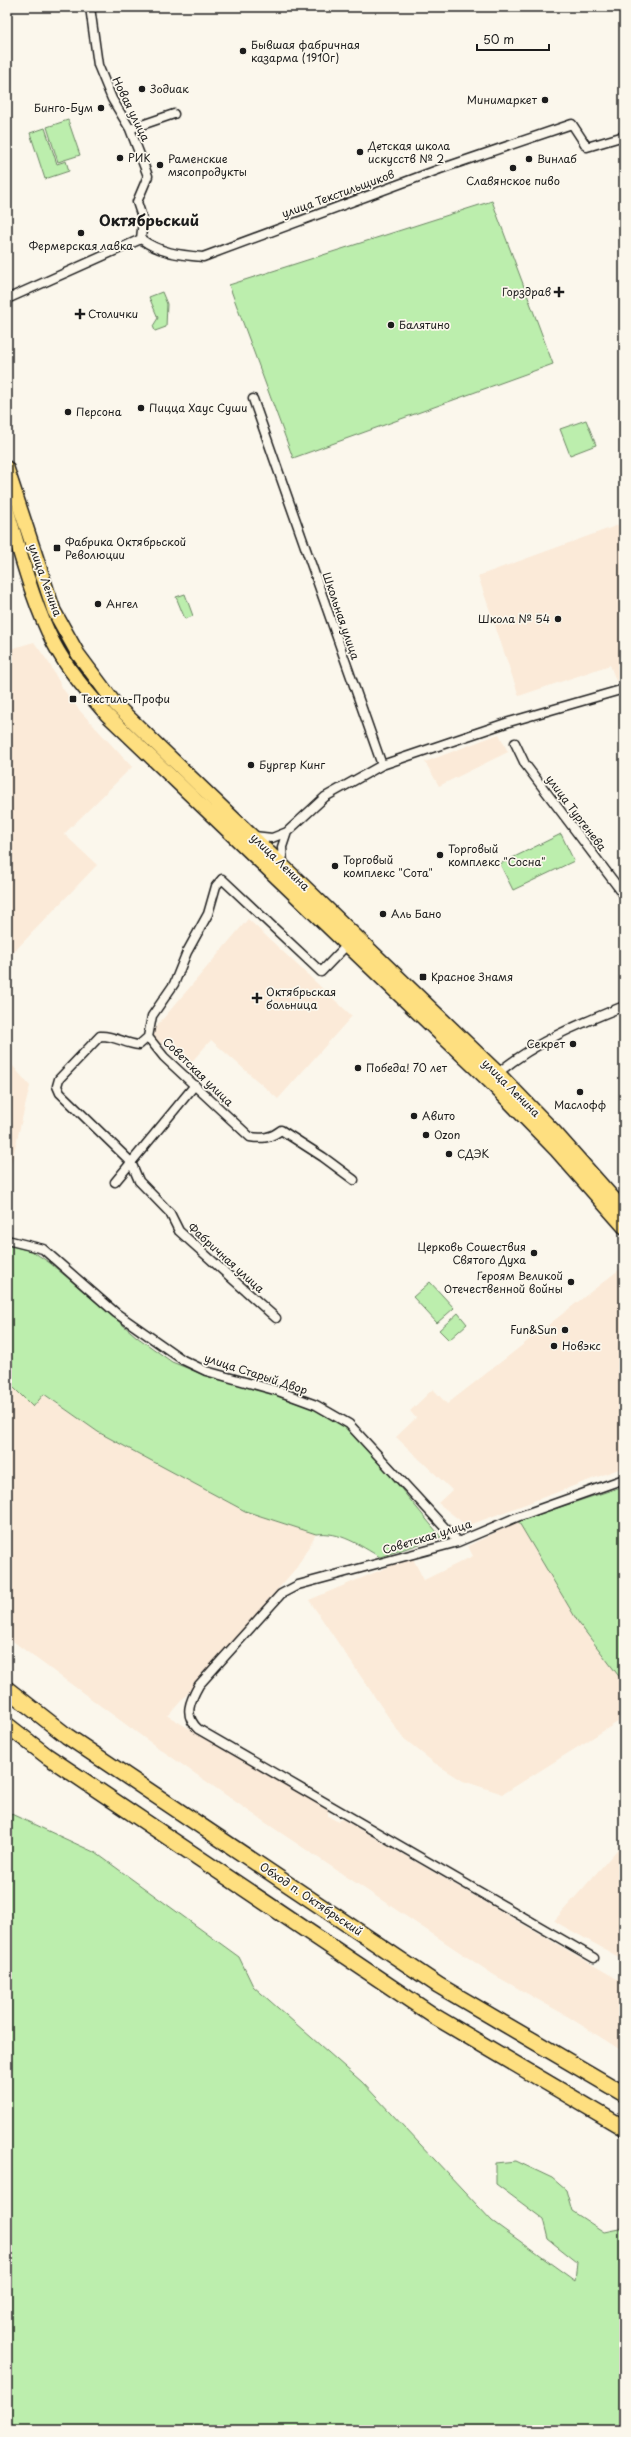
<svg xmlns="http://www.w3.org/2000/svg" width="631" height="2437" font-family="'Playpen Sans',sans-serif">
<rect width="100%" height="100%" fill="#fbf7ec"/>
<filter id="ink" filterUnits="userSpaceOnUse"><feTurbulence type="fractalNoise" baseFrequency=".025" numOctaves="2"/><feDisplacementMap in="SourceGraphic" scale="8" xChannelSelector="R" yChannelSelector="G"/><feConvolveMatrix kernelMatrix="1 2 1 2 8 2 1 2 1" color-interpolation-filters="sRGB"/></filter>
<g filter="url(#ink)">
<!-- built -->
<path fill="#fbead8" d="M624,523V678L616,681L610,665L519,696L478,576Z
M34,642L49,663L63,689L81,712L132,767L64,834L97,865L7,959V650Z
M499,734L508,752L439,786L425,762Z
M248,919L352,1016L278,1099L211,1040L187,1067L150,1034Z
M7,1059L30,1086L7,1181Z
M620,1269L624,1274V1467L467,1526L438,1503L452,1490L396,1437L416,1418L410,1411L433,1389L447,1404Z
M7,1381L33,1407L43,1394L98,1432L245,1511L316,1534L297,1567L168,1716L328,1810V1816L333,1819L337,1821L342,1819L624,1983V2052L567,2016L494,1975L263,1821L147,1740L7,1637Z
M518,1521L578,1622L624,1683V1718L503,1794L463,1781L433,1762L402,1737L309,1600L412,1557L424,1580L473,1556L468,1546Z
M624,1842V1960L554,1921Z"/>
<!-- green -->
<path fill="#bceead" stroke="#6c8564" d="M68,120L80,155L58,162L47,127Z
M45,128L57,164L66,161L69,171L45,179L30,133Z
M492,201L553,364L293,458L229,285Z
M162,292L167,304L166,327L155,331L153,326L158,318L149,297Z
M586,420L596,445L570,455L560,429Z
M185,594L193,616L185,619L176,597Z
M561,834L574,861L513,890L500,864Z
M7,1245L32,1251L50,1263L137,1337L172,1362L204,1375L283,1395L328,1410L350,1427L441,1537L380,1557C359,1545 340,1531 316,1534L245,1511L98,1432L44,1394L33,1407L7,1381Z
M430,1282L454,1308L437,1323L413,1297Z
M458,1313L467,1324L449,1340L439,1330Z
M624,1486V1683L578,1622L518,1521Z
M7,1812L96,1853L239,1957L253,1986L362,2082L492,2221L575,2281L577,2262L548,2239L543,2219L496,2184V2163L516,2161L552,2178L566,2190L572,2211L604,2232L624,2228V2430H7Z"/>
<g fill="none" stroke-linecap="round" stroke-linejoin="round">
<!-- street casing -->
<g stroke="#1c1c1c" stroke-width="11">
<path id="street" d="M130,129L174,114
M141,239C160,253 179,255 203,257L440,169L572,124L587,147L624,136
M7,299L141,239L143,220L137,202L148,176L130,129L112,99L98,65L90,7
M253,399L382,765
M515,743L525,764L624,895
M254,836L272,838L287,832L325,797L382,765L509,722L624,689
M283,865L282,847L287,832
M348,944L321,972L222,879L216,886L208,914L187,952L174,984L152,1016L148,1037L164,1057L250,1137C262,1139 271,1138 281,1130L323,1157L354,1180
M148,1037L139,1045C125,1044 114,1035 100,1036L59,1079L57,1086L60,1093L131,1162L139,1181L170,1213L179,1231L276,1318
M498,1073C535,1042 579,1024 624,1006
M115,1182L195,1085
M7,1240L43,1249L116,1313L183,1360L206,1371L278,1391L316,1405L349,1424L458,1542
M594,1958L198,1729C183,1715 190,1701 199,1685L281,1594L298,1585L458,1542L517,1517L624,1479"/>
</g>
<!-- primary casing -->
<g stroke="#1c1c1c" stroke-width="16">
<path id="primary" d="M7,468L54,611L78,654L116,705L498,1073L554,1131L624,1210
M7,510C21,554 32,601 53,642C67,669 87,692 107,715L489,1081L556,1150L624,1227"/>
</g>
<!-- highway casing -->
<g stroke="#1c1c1c" stroke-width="18">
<path id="highway" d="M7,1689L67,1736L438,1985L624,2094
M7,1725L47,1756L434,2016L624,2128"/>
</g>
<!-- street -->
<use href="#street" stroke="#fbf7ec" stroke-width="8"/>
<!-- primary -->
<use href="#primary" stroke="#fedf80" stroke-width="13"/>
<!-- highway -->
<use href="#highway" stroke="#fedf80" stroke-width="15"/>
</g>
</g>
<!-- markers -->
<g fill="#1c1c1c" stroke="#fbf7ec" stroke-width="1.5">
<circle cx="243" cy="51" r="4"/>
<circle cx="142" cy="89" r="4"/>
<circle cx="545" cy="100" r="4"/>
<circle cx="101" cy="108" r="4"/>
<circle cx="360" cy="152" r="4"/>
<circle cx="120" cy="158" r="4"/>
<circle cx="529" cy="159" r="4"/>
<circle cx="160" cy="165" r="4"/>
<circle cx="513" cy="168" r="4"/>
<circle cx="81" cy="233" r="4"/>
<path d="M557 286h4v4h4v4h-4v4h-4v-4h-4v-4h4z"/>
<path d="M78 308h4v4h4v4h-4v4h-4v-4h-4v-4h4z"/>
<circle cx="391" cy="325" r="4"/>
<circle cx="141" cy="408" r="4"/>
<circle cx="68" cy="412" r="4"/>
<rect x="53" y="544" width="8" height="8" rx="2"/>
<circle cx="98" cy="604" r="4"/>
<circle cx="558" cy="619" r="4"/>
<rect x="69" y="695" width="8" height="8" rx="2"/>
<circle cx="251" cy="765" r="4"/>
<circle cx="440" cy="855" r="4"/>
<circle cx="335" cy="866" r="4"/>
<circle cx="383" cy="914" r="4"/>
<rect x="419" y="973" width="8" height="8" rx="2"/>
<path d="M255 992h4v4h4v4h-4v4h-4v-4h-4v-4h4z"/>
<circle cx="573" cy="1044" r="4"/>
<circle cx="358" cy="1068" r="4"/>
<circle cx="580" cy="1092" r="4"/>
<circle cx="414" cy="1116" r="4"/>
<circle cx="426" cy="1135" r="4"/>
<circle cx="449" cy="1154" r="4"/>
<circle cx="534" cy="1253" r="4"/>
<circle cx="571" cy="1282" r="4"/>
<circle cx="565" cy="1330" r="4"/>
<circle cx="554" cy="1346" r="4"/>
</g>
<g text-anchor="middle" stroke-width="3.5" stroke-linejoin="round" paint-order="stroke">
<!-- poi labels -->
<g font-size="11" fill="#1c1c1c" stroke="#fbf7ec" text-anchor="start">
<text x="251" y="49">Бывшая фабричная<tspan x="251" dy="13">казарма (1910г)</tspan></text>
<text x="150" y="93">Зодиак</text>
<text x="537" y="104" text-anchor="end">Минимаркет</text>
<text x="93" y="112" text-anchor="end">Бинго-Бум</text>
<text x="368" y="150">Детская школа<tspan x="368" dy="13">искусств № 2</tspan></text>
<text x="128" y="162">РИК</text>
<text x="168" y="163">Раменские<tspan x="168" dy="13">мясопродукты</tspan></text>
<text x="537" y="163">Винлаб</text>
<text x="513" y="185" text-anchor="middle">Славянское пиво</text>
<text x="81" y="250" text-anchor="middle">Фермерская лавка</text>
<text x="551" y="296" text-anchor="end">Горздрав</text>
<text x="88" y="318">Столички</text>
<text x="399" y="329">Балятино</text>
<text x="149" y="412">Пицца Хаус Суши</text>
<text x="76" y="416">Персона</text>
<text x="65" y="546">Фабрика Октябрьской<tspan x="65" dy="13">Революции</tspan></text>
<text x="106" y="608">Ангел</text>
<text x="550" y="623" text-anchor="end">Школа № 54</text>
<text x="81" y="703">Текстиль-Профи</text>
<text x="259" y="769">Бургер Кинг</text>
<text x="448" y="853">Торговый<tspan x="448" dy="13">комплекс "Сосна"</tspan></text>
<text x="343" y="864">Торговый<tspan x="343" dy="13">комплекс "Сота"</tspan></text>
<text x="391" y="918">Аль Бано</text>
<text x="431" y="981">Красное Знамя</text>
<text x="266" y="996">Октябрьская<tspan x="266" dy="13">больница</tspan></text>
<text x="565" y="1048" text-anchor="end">Секрет</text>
<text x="366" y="1072">Победа! 70 лет</text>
<text x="580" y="1109" text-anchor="middle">Маслофф</text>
<text x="422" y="1120">Авито</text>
<text x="434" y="1139">Ozon</text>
<text x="457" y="1158">СДЭК</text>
<text x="526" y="1251" text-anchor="end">Церковь Сошествия<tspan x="526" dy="13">Святого Духа</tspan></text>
<text x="563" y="1280" text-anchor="end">Героям Великой<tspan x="563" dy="13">Отечественной войны</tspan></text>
<text x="557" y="1334" text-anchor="end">Fun&amp;Sun</text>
<text x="562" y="1350">Новэкс</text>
</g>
<!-- street labels -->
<g font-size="11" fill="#1c1c1c" stroke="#fbf7ec">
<text transform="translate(131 109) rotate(64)" y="4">Новая улица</text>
<text transform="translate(338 194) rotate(-20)" y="4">улица Текстильщиков</text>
<text transform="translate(45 580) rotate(70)" y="4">улица Ленина</text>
<text transform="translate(341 616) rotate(71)" y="4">Школьная улица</text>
<text transform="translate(576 813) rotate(53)" y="4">улица Тургенева</text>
<text transform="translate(280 862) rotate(44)" y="4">улица Ленина</text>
<text transform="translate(198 1072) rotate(44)" y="4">Советская улица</text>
<text transform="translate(511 1088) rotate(45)" y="4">улица Ленина</text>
<text transform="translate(226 1258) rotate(42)" y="4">Фабричная улица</text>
<text transform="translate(256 1374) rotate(18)" y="4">улица Старый Двор</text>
<text transform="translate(427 1537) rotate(-17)" y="4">Советская улица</text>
<text transform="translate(311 1899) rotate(34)" y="4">Обход п. Октябрьский</text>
</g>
<!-- district labels -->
<g font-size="15" font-weight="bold" fill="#1c1c1c" stroke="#fbf7ec">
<text x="149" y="226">Октябрьский</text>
</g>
</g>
<!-- margin -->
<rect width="631" height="2437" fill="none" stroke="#fbf7ec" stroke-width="24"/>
<rect x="12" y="12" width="607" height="2413" fill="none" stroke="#1c1c1c" stroke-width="1.5" filter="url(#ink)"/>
<!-- scale -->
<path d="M477 44v6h72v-6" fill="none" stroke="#1c1c1c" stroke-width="2"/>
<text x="483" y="44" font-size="12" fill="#1c1c1c" stroke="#fbf7ec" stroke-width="3" paint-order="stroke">50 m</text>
</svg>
